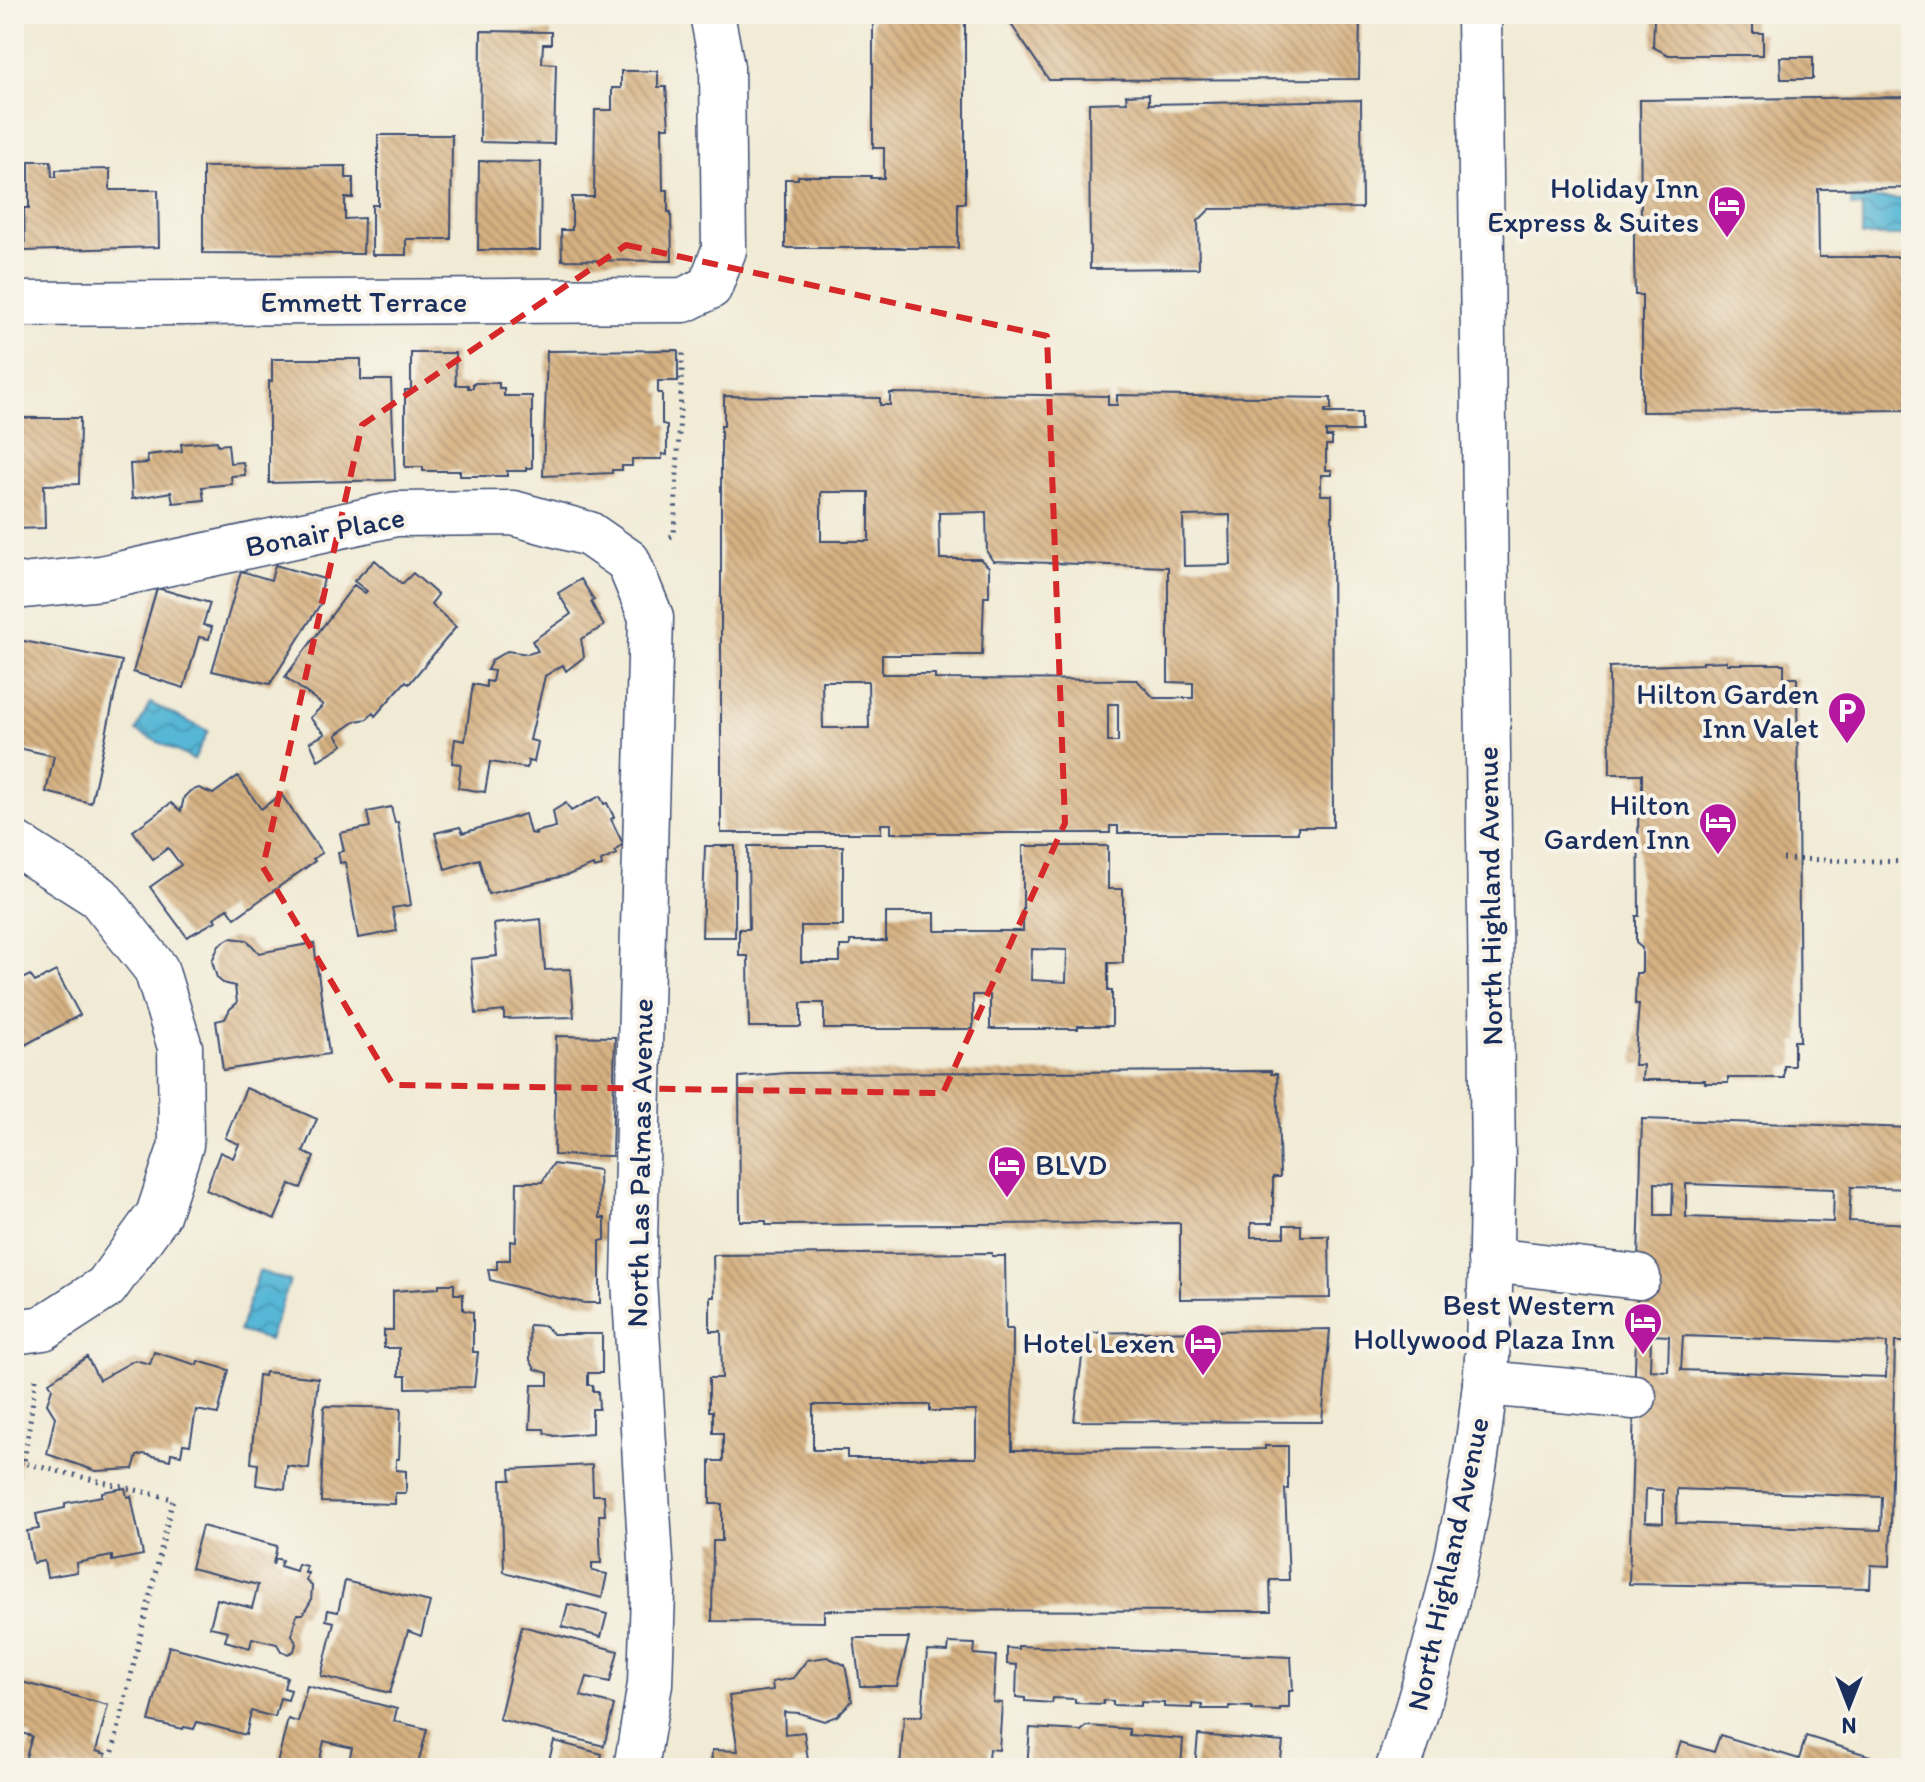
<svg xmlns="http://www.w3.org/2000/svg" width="1925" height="1782" font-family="Itim,sans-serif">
<defs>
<pattern id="water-waves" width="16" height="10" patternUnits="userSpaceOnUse" patternTransform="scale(2)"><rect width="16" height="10" fill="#57b7d6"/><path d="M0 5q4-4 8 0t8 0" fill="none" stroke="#4795b1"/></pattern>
<pattern id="building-back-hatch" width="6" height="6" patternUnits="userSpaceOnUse" patternTransform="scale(2)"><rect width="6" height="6" fill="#d6b181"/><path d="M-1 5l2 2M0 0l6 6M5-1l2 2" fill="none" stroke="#ad906d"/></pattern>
</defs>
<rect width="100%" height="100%" fill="#f7f3e8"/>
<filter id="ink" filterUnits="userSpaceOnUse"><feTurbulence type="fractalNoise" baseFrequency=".0125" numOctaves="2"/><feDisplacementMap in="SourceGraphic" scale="16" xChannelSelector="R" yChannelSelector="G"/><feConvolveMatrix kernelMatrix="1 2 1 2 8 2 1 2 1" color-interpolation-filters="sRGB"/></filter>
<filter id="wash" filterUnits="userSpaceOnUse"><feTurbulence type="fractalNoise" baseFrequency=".006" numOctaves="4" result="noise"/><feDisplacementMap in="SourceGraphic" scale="32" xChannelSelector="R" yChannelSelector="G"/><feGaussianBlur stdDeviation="1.8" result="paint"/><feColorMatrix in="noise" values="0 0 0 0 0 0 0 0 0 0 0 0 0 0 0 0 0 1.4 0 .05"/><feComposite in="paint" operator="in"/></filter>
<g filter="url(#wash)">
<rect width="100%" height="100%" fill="#f1ebd5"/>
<!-- water -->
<path fill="url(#water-waves)" stroke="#39739a" stroke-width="2" d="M1851,199H1911V236H1862V207H1851Z
M150,703L208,731L194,760L136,731Z
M259,1271L290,1281L269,1340L239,1331Z"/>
<g id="blocks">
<!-- building -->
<path fill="url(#building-back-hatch)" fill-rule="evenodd" d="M873,14H965V203H958V248H785V179H798V176H871V178H884V148H873Z
M1004,14H1360L1359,79L1049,80Z
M1662,14H1753V33H1763V55H1668L1653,47L1654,20Z
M481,31L551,32V44H543L542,63L556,64L554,144L480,142Z
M1780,57H1813V79H1781Z
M621,71H658V87H666L669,127H662L663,190H668V212H671L672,261L562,260L561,230H572V197H594L595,110H612V88H621Z
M1149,94V104L1361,100L1362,208L1210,209L1198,221L1199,268L1090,269L1089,103L1127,102L1126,95Z
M1911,97V188L1818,189L1819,257H1911V410L1642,412V295H1635L1634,258V222H1641L1640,100Z
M378,135H452L451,239H406V255H372V205H378Z
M29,161H51L52,177H56V170L110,169V190H158L159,247L25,251L24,208H29Z
M479,161L541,162L540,250H478Z
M346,166V178H353V198H345V219L364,218L363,254L203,253V167Z
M678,350V381H658V393H662V424L667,425V455L662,454V459H632V466H622V470H612V473L543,476L547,351Z
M411,353H455L456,385H468V388H473V383H499V388H504V396H532V468H526V471H507V476H460V471H423V467H405V390H411Z
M272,359H361V380H391L395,480L269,483V381H272Z
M890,393L1108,396V405H1117V395L1331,398V410H1325V413H1361V431H1326V437H1332V445H1326V470H1332V475H1321V495H1332L1333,827H1298V833H1118V826H1110V833H891V824H881V833H721V426H724V396L880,398V405H890ZM821,492H869V541H821ZM986,512L987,552L993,561L1168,567V682L1193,683V698H1154L1137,680L935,679V674H882V655H982L984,597H989V567L980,559H940L939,513ZM1230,515L1231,565L1184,566L1183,516ZM822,681H868L869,728H823ZM1108,704H1118V742H1108Z
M17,418H80L79,484L44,485L45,528L14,529V433H16Z
M217,441L218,445L228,444L230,463L243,462L245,475L231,476L232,484L202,487L204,500L173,503L171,492L132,499L130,464L148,463L147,455L182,451L181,444Z
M375,560L402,584L413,573L438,595L431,604L456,627L409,684L406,681L375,716L373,713L367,719L356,721L336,735L343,745L318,760L310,742L325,734L310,718L323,705L285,677L354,585L365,593L367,591L354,581Z
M275,565L324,579L318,602L321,603L270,684L212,671L241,571L271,580Z
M581,579L594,600L591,602L604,626L581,639L584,657L566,671L563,665L545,676L530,740L538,742L534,762L528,761L527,768L490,762L485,792L458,788L461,764L452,763L455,739L465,741L473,684L486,687V681L492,682L494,671L487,670L492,660L507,651L528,654L538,651L532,641L571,614L558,593Z
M157,588L210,603L203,625L212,627L209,639L199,637L184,688L133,672Z
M14,639L122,661L91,803L46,792L54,756L14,747Z
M1727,661V664H1784V678H1797L1800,1041H1794V1066H1784V1078H1728V1083H1705V1080H1642L1643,1065H1634L1639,1004H1635L1636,973H1642V948L1636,943V916H1639L1638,796H1642V774H1610L1609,667L1703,664V662Z
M238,776L261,809L281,794L322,853L313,859L315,861L235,918L228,908L214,918L216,921L187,937L150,887L181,865L168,848L153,859L133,831L171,803L181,811L184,797L190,791L199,788L213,794Z
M600,796L604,804L607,803L614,817L611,819L623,844L615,851L617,854L601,861L602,866L594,868L593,865L568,875L488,894L479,859L445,869L435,833L460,827L463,833L525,814L530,833L536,834L535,832L556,827L553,811L566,803L571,811Z
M391,807L395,823L398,822L411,905L392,908L397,931L358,938L345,862L340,863L338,852L344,851L340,833L370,827L367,812Z
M705,846H735V937H702Z
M748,846H843V926H801V962H840V946H850V941H886V913H935V931H1023V846H1108V889H1123V963H1108V991H1112V1026H1078V1029H990V995H973V1029H824V1003H801V1027H749L748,956H739V929H749ZM1032,949L1067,950L1066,982L1031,980Z
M541,919L545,970L570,969L574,1017L504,1019V1011L476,1014L471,959L497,956L494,924Z
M230,938L247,940L259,953L314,943L329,1054L223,1070L216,1021L225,1019L230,1009L237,1003L235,986L223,983L217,978L212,961L219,945Z
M56,971L80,1015L14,1051V983L30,975L35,982Z
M556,1036L615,1037L612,1156L554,1155Z
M1271,1071V1074H1277L1280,1177H1273V1223H1251V1237H1284V1225H1301V1236H1329L1330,1298L1180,1299V1223L766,1225V1221H740L739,1077L787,1073Z
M246,1088L317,1119L303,1152L314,1157L301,1188L290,1184L275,1219L206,1190L220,1152L233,1158L239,1144L225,1138Z
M1642,1119L1911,1128V1189L1851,1187L1849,1221L1911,1224V1342H1895L1890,1566L1871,1565L1870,1588L1629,1584ZM1655,1183L1673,1184L1672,1215H1655ZM1686,1184L1834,1189L1833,1222L1686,1217ZM1651,1335L1669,1336L1668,1371L1650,1370ZM1683,1336L1887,1343L1886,1377L1681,1370ZM1646,1489L1663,1490V1523L1645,1522ZM1677,1489L1882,1497L1881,1530L1676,1523Z
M553,1164L599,1170L600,1218H605V1240L600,1241V1303H585L555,1297L490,1280L488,1269H497V1260H510V1241L516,1242L517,1182H542Z
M992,1253V1256H1005L1006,1329H1013L1012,1450L1265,1449V1446H1288V1489H1285L1289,1580H1270L1271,1611L824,1610V1622L712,1621L713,1541H722V1504H710V1461H723V1433H713V1411H709V1378H722L721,1331H710V1297H714L713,1255ZM813,1405H930V1411H976V1458H847V1450H813Z
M439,1284H454V1294H463V1310L473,1312V1352H478L474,1387L406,1388V1376H399V1348H384V1330H393V1291L439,1288Z
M529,1325L545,1326L553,1334H602V1373H588V1385H593V1391H598L599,1409H592V1433L554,1436L545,1433L544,1429H530L532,1385H548V1373L535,1369L530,1360Z
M1330,1329L1322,1422L1074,1421L1085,1333Z
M154,1352L197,1365L198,1361L229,1370L218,1414L196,1410L190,1445L183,1444L181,1455L171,1453L170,1460L144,1454L137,1456L133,1469L96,1471L47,1454L55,1417L47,1404L52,1388L49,1382L87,1357L99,1380L135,1360L150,1364Z
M265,1372L318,1378L309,1469L287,1466L285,1489L256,1485L258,1464L251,1463L258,1375L264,1376Z
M324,1406L401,1408L399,1459H396V1470L406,1471V1493H395V1504L321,1502Z
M14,1416L22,1463L18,1464L20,1480L14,1481Z
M592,1465L593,1495H604L605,1515H599L601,1563H592V1571L607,1574L602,1598L504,1572L501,1480H511L510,1469Z
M125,1488L127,1497L131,1496L143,1555L112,1561V1556L76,1563L77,1572L47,1577L44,1561L33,1563L27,1531L39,1529L36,1514L65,1508V1503L102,1496V1492Z
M202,1526L277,1546L273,1565L274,1558L282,1560L280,1566L296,1571L298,1564L306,1566L305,1573H308L306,1581L312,1586L311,1601L303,1614H297L292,1635L296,1643L294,1651L288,1654L281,1651L277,1644L252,1638L250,1648L225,1641L228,1631L210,1627L217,1599L252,1608L258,1585L191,1568Z
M345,1581L430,1602L421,1636L408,1631L390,1693L321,1676L334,1622L326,1620L328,1610L338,1612Z
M568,1604L607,1614L601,1637L562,1627Z
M522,1626L618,1651L610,1682L587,1677L581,1696L614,1705L604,1746L499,1719Z
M854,1638H909L897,1686H860Z
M949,1643L975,1644L974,1654L996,1656L993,1702L1002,1703L999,1750L989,1749L987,1768H900L904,1716H922L927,1651L948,1652Z
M169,1646L287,1677L284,1688L291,1690L288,1700L280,1698L275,1717L251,1711L246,1735L197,1722L194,1729L184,1727L183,1729L149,1721Z
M1018,1646L1291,1657L1293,1691H1289V1708H1280V1711L1252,1710V1707L1229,1706V1709H1202V1705L1192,1704V1708L1164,1707V1703L1141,1702V1706L1113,1705V1701L1103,1700V1704L1075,1703V1699L1053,1698L1052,1703L1025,1701V1698L1016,1697L1017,1665L1007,1664V1648L1018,1649Z
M827,1657L845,1665L852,1701L837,1716L824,1721L799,1713L784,1712L785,1734L804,1732L808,1760L793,1762L792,1768H711L712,1750L738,1751L729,1696L773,1690L772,1682L793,1678L807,1660Z
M14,1680L108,1705L96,1751L106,1754L103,1768H23L32,1736L14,1731Z
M307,1686L397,1709L394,1721L427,1729L417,1768H347L352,1748L324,1741L318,1768H276L288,1719L298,1722Z
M1087,1726L1129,1729V1735L1183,1739L1181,1768H1027L1030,1728L1081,1731Z
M1198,1735L1283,1742L1280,1768H1195Z
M1720,1735L1799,1759L1806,1736L1883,1760L1891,1768H1672L1681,1742L1714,1752Z
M554,1741L602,1754L599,1768H547Z"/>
</g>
</g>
<g filter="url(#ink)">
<use href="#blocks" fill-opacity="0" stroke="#3b4b70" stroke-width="2"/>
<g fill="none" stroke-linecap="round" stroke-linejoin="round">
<!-- minor casing -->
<g stroke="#3b4b70" stroke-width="47">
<path id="minor" d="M14,304L684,300L710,287L724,250L722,67L712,14
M14,584L23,586L101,578L396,514L513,513L589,534L628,561L651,617L634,1280L653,1593L650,1684L636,1768
M14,843L99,897L156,969L180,1047L181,1145L158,1215L106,1287L43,1328L14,1332
M1490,1260L1638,1277
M1485,1383L1634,1397"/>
</g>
<!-- major casing -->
<g stroke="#3b4b70" stroke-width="47">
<path id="major" d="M1398,1768C1439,1648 1473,1509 1485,1383C1492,1310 1490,1236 1493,1164L1479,14"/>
</g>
<!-- path -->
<path stroke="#3b4b70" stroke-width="5" stroke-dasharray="2 6" stroke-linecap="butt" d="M670,537L674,535L683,350
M1783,859L1911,862
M36,1379L24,1463L173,1499L109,1768"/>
<!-- minor -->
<use href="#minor" stroke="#fff" stroke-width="44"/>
<!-- major -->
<use href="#major" stroke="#fff" stroke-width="44"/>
</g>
</g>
<!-- marked area -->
<path fill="none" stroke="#d62828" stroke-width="6" stroke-dasharray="16 10" stroke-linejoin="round" d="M626,245L1047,336L1065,823L943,1093L393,1085L263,867L362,425Z"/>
<!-- icons -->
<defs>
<g id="hotel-pin" transform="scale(2)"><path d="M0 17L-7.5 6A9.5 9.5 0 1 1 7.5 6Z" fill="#b5179e" stroke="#f7f3e8"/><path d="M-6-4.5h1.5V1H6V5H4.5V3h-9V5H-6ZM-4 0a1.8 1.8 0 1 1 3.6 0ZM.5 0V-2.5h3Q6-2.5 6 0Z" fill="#fff"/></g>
<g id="parking-pin" transform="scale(2)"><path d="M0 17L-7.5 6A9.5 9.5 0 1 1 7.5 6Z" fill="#b5179e" stroke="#f7f3e8"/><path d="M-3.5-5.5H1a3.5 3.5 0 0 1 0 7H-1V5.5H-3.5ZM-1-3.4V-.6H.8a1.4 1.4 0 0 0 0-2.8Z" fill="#fff"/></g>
</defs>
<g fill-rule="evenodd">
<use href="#hotel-pin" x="1727" y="205"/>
<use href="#parking-pin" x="1847" y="711"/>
<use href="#hotel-pin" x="1718" y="822"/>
<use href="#hotel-pin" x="1007" y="1165"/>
<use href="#hotel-pin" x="1643" y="1322"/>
<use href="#hotel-pin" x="1203" y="1343"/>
</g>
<g text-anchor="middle" stroke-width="8" stroke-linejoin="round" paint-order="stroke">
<!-- poi labels -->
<g font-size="30" fill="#1b2f5e" stroke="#f7f3e8" text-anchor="end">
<text x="1699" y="198">Holiday Inn<tspan x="1699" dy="34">Express &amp; Suites</tspan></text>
<text x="1819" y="704">Hilton Garden<tspan x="1819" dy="34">Inn Valet</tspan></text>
<text x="1690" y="815">Hilton<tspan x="1690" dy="34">Garden Inn</tspan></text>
<text x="1035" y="1175" text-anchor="start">BLVD</text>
<text x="1615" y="1315">Best Western<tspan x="1615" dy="34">Hollywood Plaza Inn</tspan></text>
<text x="1175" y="1353">Hotel Lexen</text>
</g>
<!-- street labels -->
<g font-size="30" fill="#1b2f5e" stroke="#f7f3e8">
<text x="364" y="312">Emmett Terrace</text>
<text transform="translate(325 532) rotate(-11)" y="10">Bonair Place</text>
<text transform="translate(1490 896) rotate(-91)" y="10">North Highland Avenue</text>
<text transform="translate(640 1163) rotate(-89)" y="10">North Las Palmas Avenue</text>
<text transform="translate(1448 1564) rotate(-78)" y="10">North Highland Avenue</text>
</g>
</g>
<!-- margin -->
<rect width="1925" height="1782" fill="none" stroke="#f7f3e8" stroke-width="48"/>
<!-- north arrow -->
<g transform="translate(1849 1706) rotate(180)" stroke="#f7f3e8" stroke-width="6" paint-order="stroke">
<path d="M0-6L14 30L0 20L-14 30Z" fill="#1b2f5e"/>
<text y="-12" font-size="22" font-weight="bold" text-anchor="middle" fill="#1b2f5e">N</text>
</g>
</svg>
